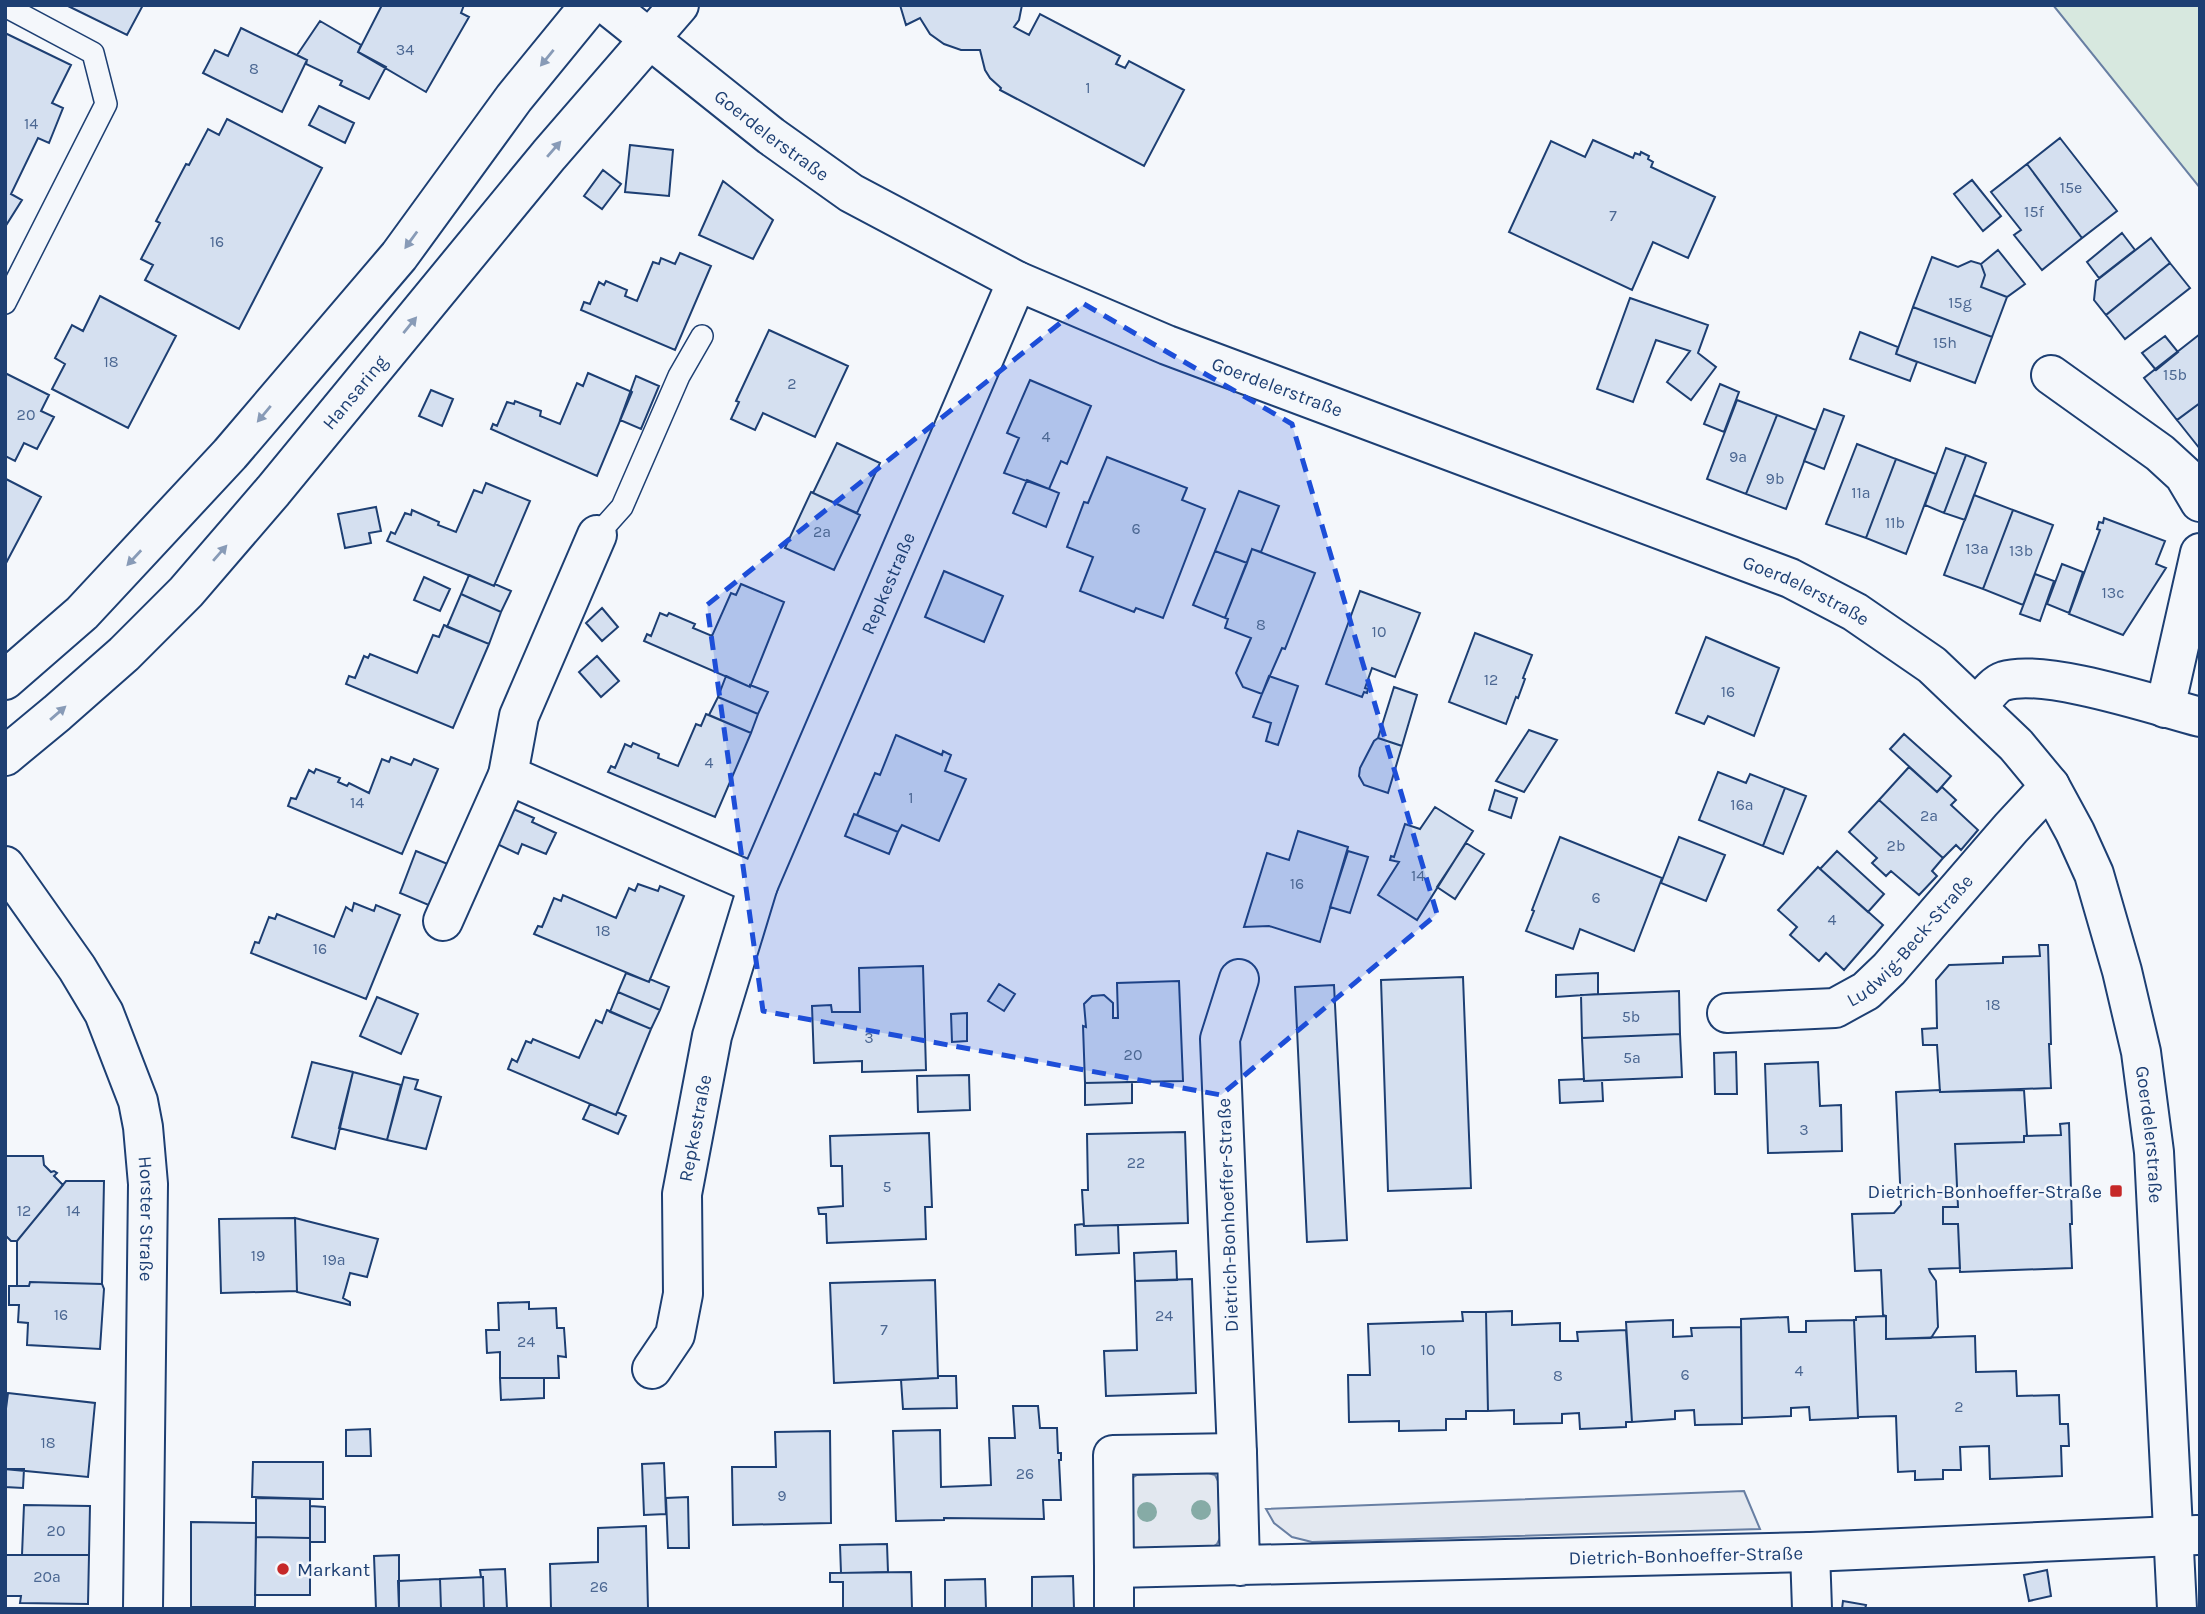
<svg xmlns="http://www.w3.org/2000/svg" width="2205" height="1614" font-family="Karla,sans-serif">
<rect width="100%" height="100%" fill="#f4f7fb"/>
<!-- green -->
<path fill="#d7e8df" stroke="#687fa3" stroke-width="2" d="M2053,5H2200V188Z"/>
<!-- parking -->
<path fill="#e3e8f0" stroke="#687fa3" stroke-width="2" d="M1208,1473L1215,1475L1218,1481L1220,1538L1217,1544L1211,1548L1139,1550L1133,1547L1131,1541L1132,1478L1137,1475Z
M1744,1491L1760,1529L1312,1542L1292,1537L1274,1523L1266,1509Z"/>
<!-- building -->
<path fill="#d5e0f0" stroke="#1d3f73" stroke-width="2" d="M66,5H143L127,35Z
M382,5H464L461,13L469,17L426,92L358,52Z
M900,5H1022L1019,20L1014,27L1029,35L1040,14L1120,56L1116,64L1125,68L1129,61L1184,90L1144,166L1000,90L1001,88L990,78L985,70L980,50H961L944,44L930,34L920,18L906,25Z
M320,21L361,45L358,52L386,67L369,99L340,85L342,81L306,64L307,60L297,55Z
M241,28L307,60L282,112L203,73L215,50L228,56Z
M5,33L71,65L52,103L63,108L49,143L38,138L11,194L22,200L5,227Z
M319,106L354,123L345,143L309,125Z
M227,119L322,168L239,329L145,280L153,265L141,259L160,223L156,221L186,164L189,165L208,129L219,135Z
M2060,138L2117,211L2082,238L2027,164Z
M1593,140L1633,158L1635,153L1640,155L1641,152L1649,156L1648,159L1653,162L1651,167L1715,197L1688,258L1653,242L1632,290L1509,232L1551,141L1585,157Z
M630,145L673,150L669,196L625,192Z
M2027,164L2082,238L2042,270L2014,235L2021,230L1991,192Z
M603,170L621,184L602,209L584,196Z
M1972,180L2001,216L1983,231L1954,194Z
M723,181L773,220L753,259L699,235Z
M2122,233L2135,250L2099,278L2087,262Z
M2151,238L2170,263L2106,315L2094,300L2096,281Z
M1998,250L2025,284L2007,297L1981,287L1985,275L1981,264Z
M680,253L711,266L675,350L581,310L584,302L590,304L599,282L604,285L606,281L627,290L625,296L637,301L653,262L659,264L661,258L675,264Z
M1932,257L1958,267L1971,261L1981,264L1985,275L1981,287L2007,297L1992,337L1913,307Z
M2170,263L2190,288L2125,339L2106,315Z
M100,296L176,336L128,428L52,389L65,364L55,358L72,325L83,331Z
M1630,298L1708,325L1698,353L1716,367L1691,400L1667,382L1690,351L1656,340L1633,402L1597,389Z
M1913,307L1992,337L1975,383L1896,354Z
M769,330L848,366L815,437L763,413L755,430L731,419L739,402L736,401Z
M1860,332L1898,347L1896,354L1917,362L1910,381L1850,359Z
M2200,334V403L2177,420L2144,378Z
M2165,336L2178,352L2156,370L2142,353Z
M5,373L49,395L41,411L54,417L37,449L24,443L15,461L5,456Z
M588,373L632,392L597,476L491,429L493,424L497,426L507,402L514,404L515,401L541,411L540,416L560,424L577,383L583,386Z
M636,376L659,386L641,429L620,420Z
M1030,380L1091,406L1067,464L1061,461L1049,489L1004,473L1019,438L1007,433Z
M1720,384L1739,392L1724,432L1704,424Z
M431,390L453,399L442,426L419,416Z
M1737,400L1777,415L1746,494L1707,479Z
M2200,403V449L2177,420Z
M1824,409L1844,416L1824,469L1804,461Z
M1777,415L1816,430L1786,509L1746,494Z
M837,443L880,463L857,513L813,493Z
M1857,444L1896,459L1866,538L1826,524Z
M1946,448L1966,455L1944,513L1925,505Z
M1966,455L1986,463L1965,520L1944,513Z
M1107,457L1187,488L1182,500L1205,509L1163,618L1136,608L1134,612L1080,591L1093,557L1067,547L1084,502L1088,503Z
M1896,459L1936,474L1906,554L1866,538Z
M6,479L41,497L5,565V481Z
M1027,480L1059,493L1046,527L1013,513Z
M486,483L530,501L494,586L387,541L391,532L395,534L405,513L411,515L412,510L439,522L438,525L456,532L474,490L482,493Z
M1239,491L1279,506L1261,552L1252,549L1247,563L1215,551Z
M811,492L860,515L834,570L785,548Z
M1974,495L2013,510L1983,589L1944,575Z
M376,507L381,531L369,533L371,543L345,548L338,514Z
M2013,510L2053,525L2023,605L1983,589Z
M2104,518L2165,541L2156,564L2166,568L2123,635L2069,614L2100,530L2097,529L2099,522L2103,523Z
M1252,549L1315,573L1285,649L1282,648L1262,694L1243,687L1236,673L1251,638L1225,628L1228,619L1225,618Z
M1215,551L1247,563L1225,618L1193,605Z
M2062,564L2083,572L2069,613L2047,604Z
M944,571L1003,596L984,642L925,617Z
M2035,574L2054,581L2040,621L2020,614Z
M469,575L494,586L495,584L511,591L501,612L461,594Z
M424,577L450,589L440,611L414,600Z
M741,584L784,602L750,687L644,641L647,634L651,636L660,613L667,616L669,613L695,624L693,628L712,636L731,593L736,595Z
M1360,591L1420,613L1395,677L1372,668L1365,688L1368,689L1367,693L1364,692L1362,697L1326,684Z
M461,594L501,612L489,644L447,627Z
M602,608L618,627L602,641L586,623Z
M444,625L489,644L453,728L346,684L349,676L355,678L364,656L368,658L370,654L417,673L433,635L439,637Z
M1475,633L1532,655L1523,678L1525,679L1518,698L1516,697L1506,724L1449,702Z
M1706,637L1779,668L1754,736L1708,716L1704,724L1676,713Z
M597,656L619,681L601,697L579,672Z
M726,676L750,687V685L768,692L758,714L718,697Z
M1269,676L1298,686L1278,745L1266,741L1271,723L1253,717Z
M1394,687L1417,695L1402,746L1378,738Z
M718,697L758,714L751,733L709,715Z
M706,714L751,733L715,817L608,772L611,766L615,768L625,744L631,747L633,743L659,754L658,758L678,766L696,724L701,726Z
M1529,730L1557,740L1524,792L1496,781Z
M1904,734L1951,776L1937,792L1890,749Z
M896,735L942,755L943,751L951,755L945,771L966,779L939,841L902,825L898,832L857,815L875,773L880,775Z
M1378,738L1402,746L1388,793L1364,785L1359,776L1360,768L1374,741Z
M391,757L411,765L414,759L438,769L402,854L288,806L291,798L296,799L309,770L314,773L316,769L340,778L338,782L347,786L349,783L369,793L382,759L389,762Z
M1909,767L1937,792L1942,787L1956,800L1951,805L1978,830L1961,850L1956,845L1943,858L1879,800Z
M1718,772L1746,783L1750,774L1785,788L1763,846L1699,820Z
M1785,788L1806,796L1783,854L1763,846Z
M1495,790L1517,798L1511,818L1489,810Z
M1879,800L1943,858L1932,871L1937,876L1919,895L1891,871L1886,876L1872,863L1877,858L1849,832Z
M1435,807L1473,831L1417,920L1378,895L1399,862L1390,860L1391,856L1394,857L1405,824L1420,829Z
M511,808L534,818L532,822L556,833L546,854L522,844L518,854L495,843Z
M854,814L898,832L889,854L845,836Z
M1298,831L1348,847L1320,942L1269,926L1244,927L1267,853L1289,860Z
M1560,837L1662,878L1634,951L1580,929L1573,949L1526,931L1534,911L1532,910Z
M1679,837L1725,855L1706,901L1661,883Z
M1466,843L1484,854L1455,899L1437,887Z
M416,851L455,867L438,909L400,893Z
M1348,851L1368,857L1350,913L1330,907Z
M1837,851L1884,894L1868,912L1820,869Z
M1818,867L1883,925L1844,970L1826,953L1819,961L1790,935L1797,927L1778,910Z
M638,884L658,891L660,886L684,896L649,982L534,934L538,926L542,927L554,898L561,901L563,895L616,918L629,888L635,891Z
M354,903L374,911L376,905L400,915L366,999L251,953L255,942L259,943L269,917L275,919L277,914L334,937L346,907L352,911Z
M2039,945H2048L2051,1044H2049L2051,1088L1940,1092L1937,1045H1923L1922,1029L1937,1028L1936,980L1949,965L2003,963V957L2040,956Z
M923,966L926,1070L862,1072V1061L814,1063L812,1006L831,1005L832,1012H860L859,968Z
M626,973L649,982L650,979L669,987L660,1010L618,992Z
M1598,973V994L1556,997V975Z
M1463,977L1471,1188L1388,1191L1381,980Z
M1179,981L1183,1081L1085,1083L1083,1026L1086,1027L1084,1004L1092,996L1104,995L1113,1003V1018H1118L1117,983Z
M999,984L1015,994L1004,1011L988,1001Z
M1334,985L1347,1240L1307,1242L1295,987Z
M1679,991L1680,1034L1582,1038L1581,995Z
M618,992L660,1010L651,1029L610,1012Z
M377,997L418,1014L401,1054L360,1036Z
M607,1010L651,1029L616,1115L508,1069L512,1059L517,1062L526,1041L531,1043L533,1039L579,1058L596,1020L602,1023Z
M967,1013V1041L952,1042L951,1014Z
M1680,1034L1682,1077L1584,1081L1582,1038Z
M1736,1052L1737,1094H1715L1714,1053Z
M312,1062L353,1072L335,1149L292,1137Z
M1818,1062L1820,1106L1841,1105L1842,1151L1768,1153L1765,1064Z
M353,1072L401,1085L387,1140L339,1128Z
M969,1075L970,1110L918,1112L917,1076Z
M404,1077L418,1080L415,1089L441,1097L426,1149L387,1140Z
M1584,1079V1081H1602L1603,1101L1560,1103L1559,1080Z
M1132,1082V1103L1085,1105V1083Z
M1940,1090V1092L2024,1090L2027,1136H2024V1142L1955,1144L1958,1207H1943V1224H1958L1960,1268L1929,1269L1930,1272L1936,1281L1938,1327L1931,1338L1886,1339V1316L1883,1315L1881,1270L1855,1271L1852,1214L1894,1213L1901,1205L1896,1092Z
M590,1104L616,1115L617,1112L626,1116L618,1134L583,1119Z
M2069,1123L2072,1224H2070L2072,1268L1960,1272L1958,1224H1943V1207H1958L1955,1144L2024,1142V1136L2061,1135L2060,1124Z
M1185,1132L1188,1223L1084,1226L1082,1190H1088L1087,1134Z
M929,1133L932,1207H925L926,1239L827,1243L826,1214H819L818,1208L843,1206L842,1166H831L830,1136Z
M5,1156H43L44,1165L51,1172L54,1171L57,1173L54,1176L63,1185L17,1241H11L5,1235Z
M66,1181H104L102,1284L30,1282L29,1286H17V1241Z
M295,1218L297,1291L221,1293L219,1219Z
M295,1218L378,1239L367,1277L350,1273L343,1298L350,1302V1305L297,1292Z
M1083,1224L1084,1226L1118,1225L1119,1253L1076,1255L1075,1225Z
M1176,1251L1177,1280L1135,1281L1134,1253Z
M1192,1279L1196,1393L1106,1396L1104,1351L1137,1350L1135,1281Z
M935,1280L938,1378L834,1383L830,1283Z
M30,1282L102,1284L104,1289L100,1349L27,1345L28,1323L18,1322L19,1305H9V1286H29Z
M529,1302V1309L556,1308L557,1328H564L566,1357L558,1356L559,1378H500V1352L487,1353L486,1330H499L498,1303Z
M1512,1311V1325L1560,1323V1341H1578L1577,1332L1626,1330L1632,1422H1626V1427L1580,1429L1579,1413L1562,1414V1423L1514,1424V1410L1488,1411L1486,1312Z
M1462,1312H1486L1488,1411H1466V1419H1446V1430L1399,1431V1421L1349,1422L1348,1375H1370L1368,1324L1463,1321Z
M1886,1316V1339L1975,1336L1976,1372L2016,1371L2017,1396L2059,1395L2060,1424H2068L2069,1446H2061L2062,1476L1990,1479L1989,1446L1960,1447L1961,1470H1943V1479L1915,1480V1471L1898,1472L1896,1416L1858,1417L1854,1320H1856V1317Z
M1788,1317L1789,1332H1806V1321L1854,1320L1858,1418L1810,1420L1809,1407L1791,1408V1416L1742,1418L1741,1319Z
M1673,1320V1337L1692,1336L1691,1328L1741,1327L1742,1424L1695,1425L1694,1410L1675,1411V1419L1632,1422L1626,1322Z
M938,1376H956L957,1408L903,1409L901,1380L938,1378Z
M500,1378H544V1398L501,1400Z
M8,1393L95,1403L88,1477L5,1469V1416Z
M1013,1406H1038L1040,1428H1057L1058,1453H1061V1460H1059L1061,1500H1043L1044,1519L944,1518V1520L896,1521L893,1431L940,1430L941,1487L991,1485L989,1438H1015Z
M370,1429L371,1456H346V1430Z
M830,1431L831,1523L733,1525L732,1467H776L775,1432Z
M253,1462H323V1499L252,1497Z
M664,1463L666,1514L644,1515L642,1464Z
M5,1469H24L23,1488L5,1487Z
M688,1497L689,1548H668L666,1498Z
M256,1498L310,1499V1538L256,1537Z
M24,1505L90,1506L89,1555H22Z
M310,1506L325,1507V1542H310Z
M191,1522L256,1523L255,1607H191Z
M646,1526L648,1609H551L550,1564L598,1562V1528Z
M256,1537L310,1538V1595H255Z
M887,1544L888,1572L841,1573L840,1545Z
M5,1555H89L88,1604L20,1603L21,1596H5Z
M399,1555V1609H376L374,1556Z
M505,1569L507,1609H484L483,1577H481L480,1570Z
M2047,1570L2051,1596L2029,1601L2024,1575Z
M911,1572L912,1609H843V1582H830V1573Z
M1073,1576L1074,1609H1032V1577Z
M483,1577L484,1609H441L440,1579Z
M440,1579L441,1609H399L398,1581Z
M985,1579L986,1609H945V1580Z
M1843,1601L1866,1605L1865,1609H1842Z"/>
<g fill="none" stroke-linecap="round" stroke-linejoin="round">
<!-- lane casing -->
<g stroke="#1d3f73" stroke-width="24">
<path id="lane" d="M5,6L93,53L106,104L5,303
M597,535L622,507L679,376L702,336"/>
</g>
<!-- street casing -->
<g stroke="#1d3f73" stroke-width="42">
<g id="street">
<path id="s1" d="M607,5L771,136L851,193L1017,281L1167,345L1790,578L1855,612L1932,665L2016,745L2050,786L2075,832L2094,874L2122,971L2141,1052L2154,1152L2177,1609"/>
<path d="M2051,375L2160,453L2184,475L2200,502"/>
<path d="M597,535L519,716L508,775L758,885"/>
<path d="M1977,707C1984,699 1994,684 2004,681C2044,668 2155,705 2200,717"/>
<path d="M2165,708L2200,553"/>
<path d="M443,921L508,775"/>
<path id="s2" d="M1727,1013L1835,1008L1866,991L1889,969L2011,828L2050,786"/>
<path id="s3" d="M652,1369L675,1335L683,1294L682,1194L712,1036L758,885L1017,281"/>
<path d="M1237,1453L1220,1039L1239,979"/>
<path d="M1810,1552L1812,1609"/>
<path id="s4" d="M1240,1566L1237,1453L1113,1455L1114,1568L1810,1552L2197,1535"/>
<path d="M1114,1568V1609"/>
</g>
</g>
<!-- secondary casing -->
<g stroke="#1d3f73" stroke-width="42">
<g id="secondary">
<path id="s5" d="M5,866L77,968L104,1013L138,1101L143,1127L148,1184L143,1609"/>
</g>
</g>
<!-- primary casing -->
<g stroke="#1d3f73" stroke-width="42">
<g id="primary">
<path d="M5,680L82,613L230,454L399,256L514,98L590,5"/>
<path id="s6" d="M5,756L57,713L124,654L186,592L273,491L549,155L679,5"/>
</g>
</g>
<!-- lane -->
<use href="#lane" stroke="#f4f7fb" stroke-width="21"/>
<!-- street -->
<use href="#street" stroke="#f4f7fb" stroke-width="38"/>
<!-- secondary -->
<use href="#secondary" stroke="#f4f7fb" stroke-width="38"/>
<!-- primary -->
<use href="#primary" stroke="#f4f7fb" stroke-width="38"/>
</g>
<!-- trees -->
<g fill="#86aba6">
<circle cx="1201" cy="1510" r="10"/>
<circle cx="1147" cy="1512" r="10"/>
</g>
<!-- one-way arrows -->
<defs><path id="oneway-solid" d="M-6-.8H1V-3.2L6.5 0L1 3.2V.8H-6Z" transform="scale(1.75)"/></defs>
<g fill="#889bb7">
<use href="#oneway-solid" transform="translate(547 58) rotate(129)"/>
<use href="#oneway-solid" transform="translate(554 149) rotate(-49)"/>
<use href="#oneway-solid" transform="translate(411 240) rotate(126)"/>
<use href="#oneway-solid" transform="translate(410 325) rotate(-51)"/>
<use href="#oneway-solid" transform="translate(264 414) rotate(130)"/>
<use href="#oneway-solid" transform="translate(220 553) rotate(-49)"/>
<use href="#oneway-solid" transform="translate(134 558) rotate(133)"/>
<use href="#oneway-solid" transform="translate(58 713) rotate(-41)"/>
</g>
<!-- marked area -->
<path fill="#1d4ed8" fill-opacity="0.2" stroke="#1d4ed8" stroke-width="5" stroke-dasharray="14 9" stroke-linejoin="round" d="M1084,304L1292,424L1437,914L1221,1095L763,1011L707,605Z"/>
<!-- markers -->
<g fill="#c62828" stroke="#f4f7fb" stroke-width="2.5">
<rect x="2109" y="1184" width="14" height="14" rx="3.5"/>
<circle cx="283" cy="1569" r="7"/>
</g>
<g text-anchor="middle" stroke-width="5" stroke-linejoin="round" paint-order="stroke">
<!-- number labels -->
<g font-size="16" fill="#4b6792">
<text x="405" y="55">34</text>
<text x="254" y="74">8</text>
<text x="1088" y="93">1</text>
<text x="31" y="129">14</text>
<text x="2071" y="193">15e</text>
<text x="2034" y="217">15f</text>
<text x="1613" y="221">7</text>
<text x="217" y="247">16</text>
<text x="1960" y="308">15g</text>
<text x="1945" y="348">15h</text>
<text x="111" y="367">18</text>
<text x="2175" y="380">15b</text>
<text x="792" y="389">2</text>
<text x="26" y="420">20</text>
<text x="1046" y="442">4</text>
<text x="1738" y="462">9a</text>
<text x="1775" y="484">9b</text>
<text x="1861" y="498">11a</text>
<text x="1895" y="528">11b</text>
<text x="1136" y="534">6</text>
<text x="822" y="537">2a</text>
<text x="1977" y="554">13a</text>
<text x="2021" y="556">13b</text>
<text x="2113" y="598">13c</text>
<text x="1261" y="630">8</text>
<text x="1379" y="637">10</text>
<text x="1491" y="685">12</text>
<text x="1728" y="697">16</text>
<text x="709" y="768">4</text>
<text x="911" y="803">1</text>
<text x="357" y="808">14</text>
<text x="1742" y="810">16a</text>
<text x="1929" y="821">2a</text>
<text x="1896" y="851">2b</text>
<text x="1418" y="881">14</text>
<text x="1297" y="889">16</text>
<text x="1596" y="903">6</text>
<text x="1832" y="925">4</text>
<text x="603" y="936">18</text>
<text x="320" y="954">16</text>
<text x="1993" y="1010">18</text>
<text x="1631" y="1022">5b</text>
<text x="869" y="1043">3</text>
<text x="1133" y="1060">20</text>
<text x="1632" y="1063">5a</text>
<text x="1804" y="1135">3</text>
<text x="1136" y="1168">22</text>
<text x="887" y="1192">5</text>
<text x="24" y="1216">12</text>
<text x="73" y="1216">14</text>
<text x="258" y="1261">19</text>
<text x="334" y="1265">19a</text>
<text x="61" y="1320">16</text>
<text x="1164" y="1321">24</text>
<text x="884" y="1335">7</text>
<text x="526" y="1347">24</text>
<text x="1428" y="1355">10</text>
<text x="1799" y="1376">4</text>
<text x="1685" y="1380">6</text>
<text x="1558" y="1381">8</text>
<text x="1959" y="1412">2</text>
<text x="48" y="1448">18</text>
<text x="1025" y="1479">26</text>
<text x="782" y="1501">9</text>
<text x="56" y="1536">20</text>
<text x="47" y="1582">20a</text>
<text x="599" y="1592">26</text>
</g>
<!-- street labels -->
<g font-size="19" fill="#1d3f73" stroke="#f4f7fb">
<text dy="7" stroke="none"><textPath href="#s1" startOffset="210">Goerdelerstraße</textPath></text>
<text dy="7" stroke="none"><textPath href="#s1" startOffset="777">Goerdelerstraße</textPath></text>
<text dy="7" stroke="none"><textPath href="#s6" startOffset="506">Hansaring</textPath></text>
<text dy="7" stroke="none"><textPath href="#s3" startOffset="830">Repkestraße</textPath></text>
<text dy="7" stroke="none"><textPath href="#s1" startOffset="1344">Goerdelerstraße</textPath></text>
<text dy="7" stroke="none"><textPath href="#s2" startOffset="210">Ludwig-Beck-Straße</textPath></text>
<text dy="7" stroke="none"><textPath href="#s3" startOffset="250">Repkestraße</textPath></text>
<text dy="7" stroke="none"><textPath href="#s1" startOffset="2026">Goerdelerstraße</textPath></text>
<text transform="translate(1227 1215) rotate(-92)" y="7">Dietrich-Bonhoeffer-Straße</text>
<text dy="7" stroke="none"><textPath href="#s5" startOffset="390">Horster Straße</textPath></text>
<text dy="7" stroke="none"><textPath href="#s4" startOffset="922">Dietrich-Bonhoeffer-Straße</textPath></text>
</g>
<!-- poi labels -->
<g font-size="19" fill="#1d3f73" stroke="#f4f7fb" text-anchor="end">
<text x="2102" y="1198">Dietrich-Bonhoeffer-Straße</text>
<text x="297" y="1576" text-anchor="start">Markant</text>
</g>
</g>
<!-- border -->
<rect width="2205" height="1614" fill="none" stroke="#1d3f73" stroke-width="14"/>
</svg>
